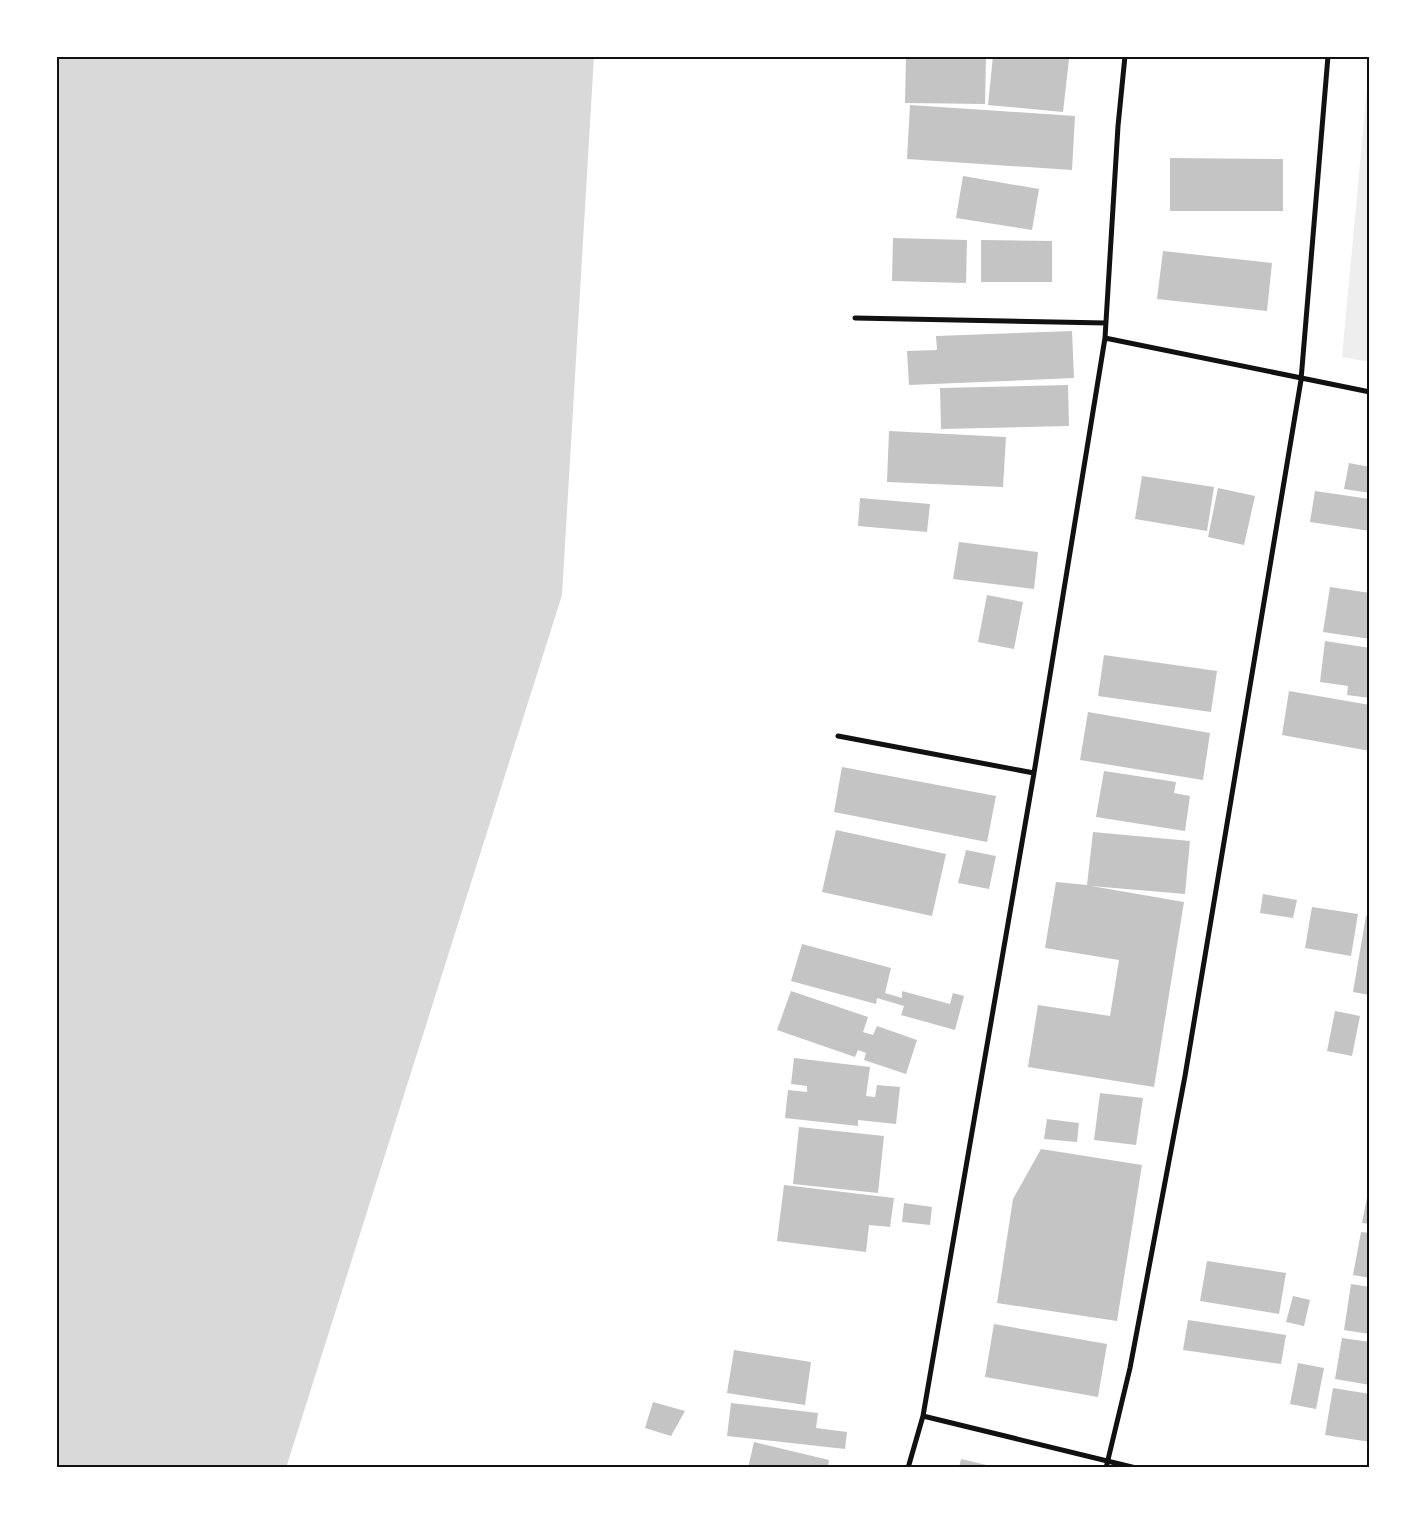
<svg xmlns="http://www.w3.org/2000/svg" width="1426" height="1524" font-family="'Work Sans',sans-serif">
<rect width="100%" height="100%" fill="#fff"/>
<!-- green -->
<path fill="#eee" d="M1370,56V362L1342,357Z"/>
<!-- water -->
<path fill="#d9d9d9" d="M56,56H594L562,595L286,1468H56Z"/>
<!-- building -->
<path fill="#c4c4c4" d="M906,56H986L985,104L905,103Z
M993,56H1037L1069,59L1063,112L988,105Z
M910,105L1075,116L1072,170L907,159Z
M1170,158L1283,159V211H1170Z
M963,176L1039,189L1032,230L956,218Z
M893,238L967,240L966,283L892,281Z
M981,240L1052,241V282H981Z
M1163,251L1272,263L1267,311L1157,299Z
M1072,331L1074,378L909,385L907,351L937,350L936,336Z
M1068,385L1069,426L941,429L940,388Z
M889,431L1006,437L1003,487L887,482Z
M1349,463L1370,467V493L1344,489Z
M1142,476L1214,487L1207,531L1135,519Z
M1218,488L1255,496L1244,545L1208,537Z
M1315,491L1370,499V531L1310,522Z
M860,498L930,504L927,532L858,526Z
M959,542L1038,552L1034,589L953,579Z
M1330,587L1370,593V639L1323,632Z
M987,595L1023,602L1014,649L978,642Z
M1325,641L1370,648V698L1347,695L1348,686L1320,682Z
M1104,655L1217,671L1211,712L1098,696Z
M1289,691L1370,705V751L1282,735Z
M1088,712L1210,733L1203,780L1080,760Z
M842,767L996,796L987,842L834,812Z
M1104,771L1176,782L1174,793L1190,796L1185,831L1096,817Z
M836,830L946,854L932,916L822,892Z
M1093,832L1190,841L1185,894L1091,886L1184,902L1154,1087L1028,1067L1038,1005L1110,1016L1119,960L1045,948L1056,882L1087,885Z
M966,850L996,856L989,889L958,883Z
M1263,894L1297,900L1293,918L1260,913Z
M1312,907L1358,914L1351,956L1305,948Z
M1366,916H1370V995L1353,992Z
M802,944L891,968L885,993L902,998V991L950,1004L953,993L964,996L955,1030L901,1015L904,1006L877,998L876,1004L791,981Z
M791,991L868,1017L863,1032L873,1035L877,1026L917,1040L906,1074L864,1060L866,1053L858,1050L855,1057L777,1030Z
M1335,1011L1360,1016L1352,1056L1327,1051Z
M794,1058L870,1067L866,1096L875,1097L877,1085L900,1087L896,1124L858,1120V1126L785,1118L788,1090L807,1092V1086L791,1084Z
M1100,1093L1143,1098L1136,1145L1094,1140Z
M1047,1119L1079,1123L1077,1142L1044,1139Z
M799,1127L884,1136L878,1193L793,1184Z
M1041,1149L1142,1165L1117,1321L997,1303L1013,1199Z
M784,1185L894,1198L890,1227L869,1225L866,1252L777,1241Z
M1369,1187H1370V1224L1362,1223Z
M904,1203L932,1207L930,1225L902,1222Z
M1361,1232L1370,1233V1278L1353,1275Z
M1207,1261L1286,1273L1279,1314L1200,1301Z
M1351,1284L1370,1287V1334L1344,1330Z
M1293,1296L1310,1300L1304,1326L1286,1322Z
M1188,1320L1286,1335L1281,1364L1183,1350Z
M994,1324L1107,1344L1098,1397L985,1377Z
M1342,1338L1370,1342V1385L1335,1379Z
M734,1350L811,1362L805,1405L727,1393Z
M1298,1363L1324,1368L1316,1409L1290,1404Z
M1333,1388L1370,1394V1442L1325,1435Z
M653,1402L685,1411L671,1436L645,1428Z
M731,1403L818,1413L816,1428L847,1432L845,1449L727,1436Z
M754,1442L829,1460L828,1468H748Z
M961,1459L995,1467V1468H959Z"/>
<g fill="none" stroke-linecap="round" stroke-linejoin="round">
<!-- minor -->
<path stroke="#111" stroke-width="5" d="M855,318L1106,323
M1105,338L1370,392
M838,736L1034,773
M923,1416L1136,1468
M908,1468L923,1416L1034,773L1105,338L1118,126L1125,56
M1106,1468L1130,1368L1185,1076L1301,380L1328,56"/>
</g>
<!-- border -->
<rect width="1426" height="1524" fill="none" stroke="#ffffff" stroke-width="115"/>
<rect x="58" y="58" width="1310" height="1408" fill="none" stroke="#111" stroke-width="2"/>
</svg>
